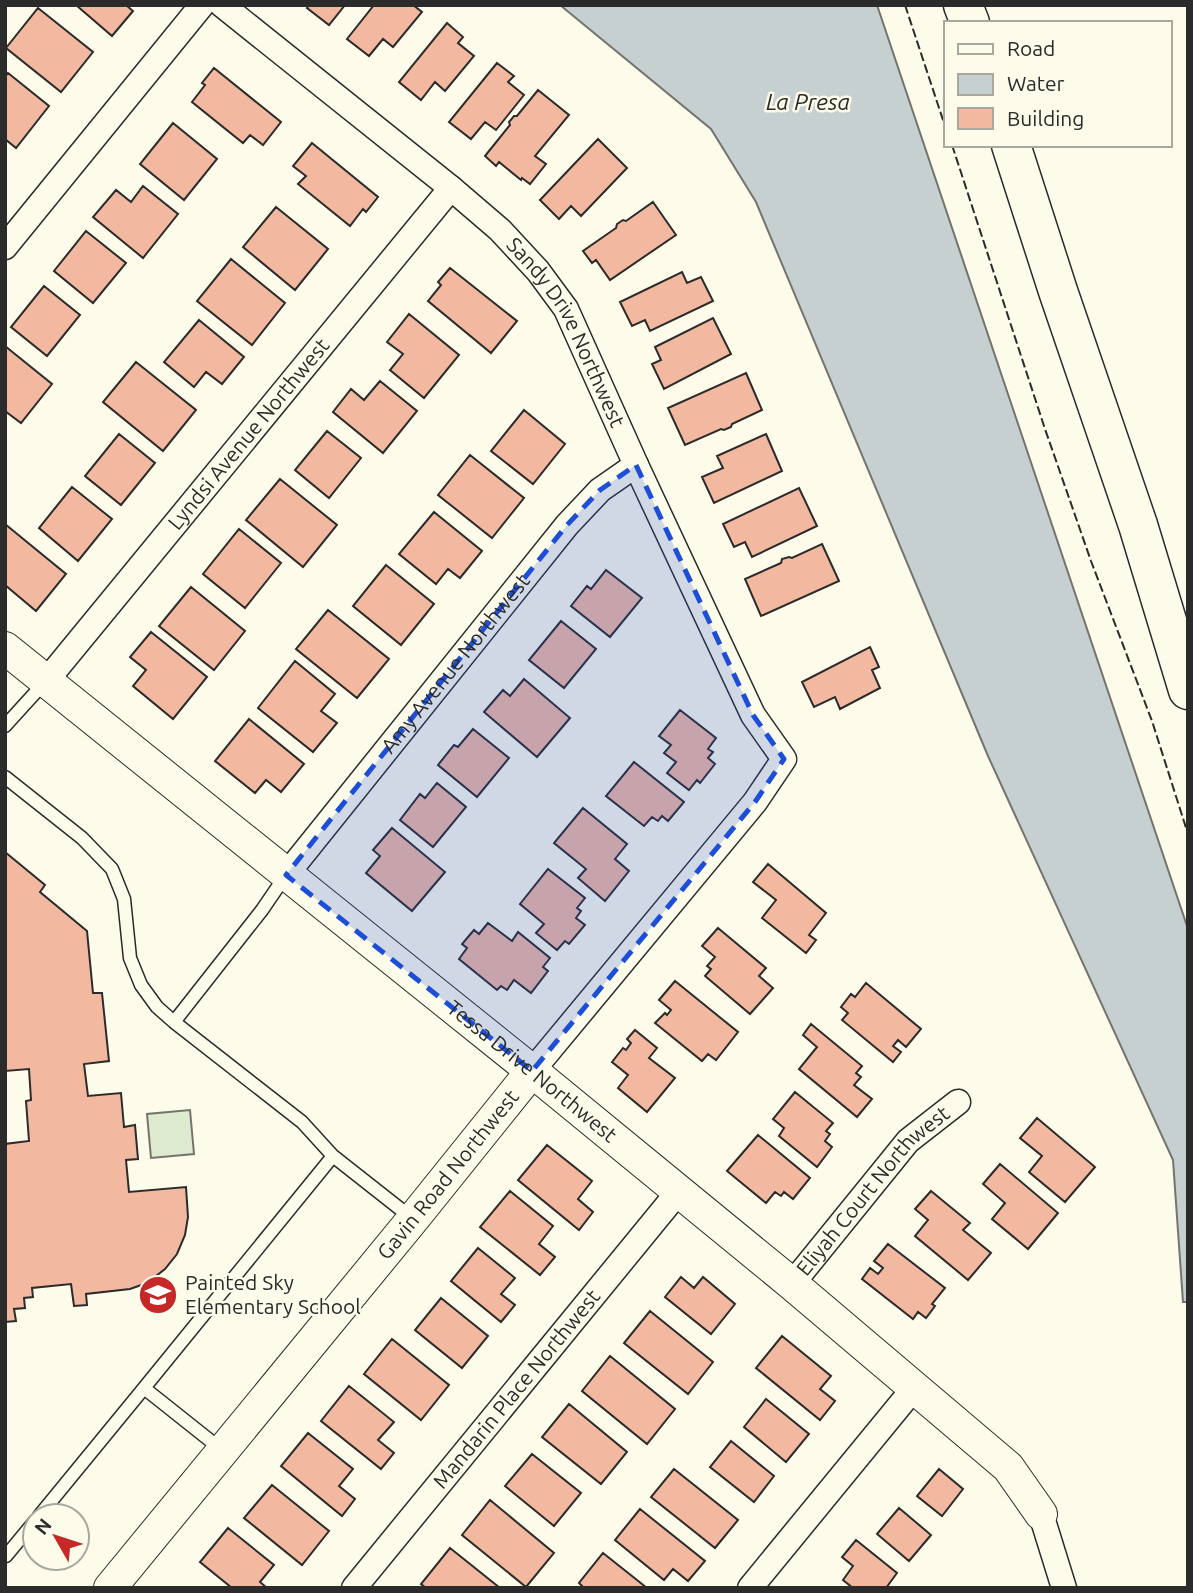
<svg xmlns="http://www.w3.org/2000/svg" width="1193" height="1593" font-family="Ubuntu,sans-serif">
<rect width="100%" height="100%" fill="#fdfbea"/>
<!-- green -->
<path fill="#deebd1" stroke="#74746e" stroke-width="2" d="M190,1110L194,1154L151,1158L147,1114Z"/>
<!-- water -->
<path fill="#c7d0d0" stroke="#74746e" stroke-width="2" d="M560,5H877L1188,929V1302H1183L1173,1160L988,756L756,202L711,129Z"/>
<!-- building -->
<path fill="#f2b8a0" stroke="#2b2b2b" stroke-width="2" d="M76,5H126L133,11L112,36Z
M309,5H345L329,25L307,8Z
M374,5H413L422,12L393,47L383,39L369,56L347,39Z
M38,8L93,52L61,92L6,48Z
M447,23L463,37L458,43L474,56L445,91L435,82L421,100L399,82Z
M497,63L514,76L508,82L524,95L496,130L485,122L471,139L449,122Z
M214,68L281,122L263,145L250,135L243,143L192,102L205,85L202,83Z
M8,73L49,106L16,148L5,139V77Z
M538,90L569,115L535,156L546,164L530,184L522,178L521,180L499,162L496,166L485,156L510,125L509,122L514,116H517Z
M173,123L217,159L184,200L140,164Z
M598,139L627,168L581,216L571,206L559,219L540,200Z
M312,143L378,197L366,212L363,209L350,226L298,184L306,176L293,166Z
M143,186L178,214L143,258L93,217L116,190L131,202Z
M653,202L676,235L610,280L596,260L592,263L583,251L616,228L617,224L623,220L626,221Z
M276,207L328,249L295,290L243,247Z
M86,231L126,263L93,303L54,271Z
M231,259L285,303L252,345L197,301Z
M450,268L517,321L491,353L428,301L441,285L438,282Z
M682,272L687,283L701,277L713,301L650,331L645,320L632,326L620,302Z
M44,286L80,315L47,356L11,327Z
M409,314L459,355L424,398L390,370L403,354L387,342Z
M713,318L731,354L664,389L652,364L661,360L655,347Z
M199,320L244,357L222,384L206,372L194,387L164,362Z
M5,346L52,384L21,423L5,411Z
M136,362L196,410L163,451L103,402Z
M746,373L762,410L732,424L731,427L724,430L721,429L685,445L668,408Z
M380,381L417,411L383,453L333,412L351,389L364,400Z
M524,410L565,444L533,484L491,451Z
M327,431L361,458L329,498L295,470Z
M119,434L155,463L121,505L85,476Z
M766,434L782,471L714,503L702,477L723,468L717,456Z
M470,455L524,498L492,538L438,495Z
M280,479L337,525L303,567L246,520Z
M72,487L112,519L78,561L39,528Z
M799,488L817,526L752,557L745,542L734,547L723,524Z
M434,512L482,551L460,578L448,569L436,584L399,554Z
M5,524L66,574L36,611L5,585Z
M239,529L281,563L245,608L203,574Z
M822,544L839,581L761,616L745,579L781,563L782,559L789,557L792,558Z
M386,565L434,604L401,645L353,606Z
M606,570L642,598L610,637L571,606L587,586L591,589Z
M191,587L245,631L214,670L159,626Z
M328,610L389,659L357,698L296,649Z
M561,621L596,649L564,688L529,660Z
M151,632L207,677L173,719L133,686L146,670L130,657Z
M870,647L879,667L872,670L880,688L840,709L835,697L814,707L802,682Z
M295,661L335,694L321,711L337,723L313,752L258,708Z
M524,679L570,718L537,757L484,712L503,690L510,696Z
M680,710L716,738L708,749L713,752L708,758L715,764L700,783L697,780L689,790L667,773L676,762L664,753L671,745L659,736Z
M249,719L304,764L281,792L266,780L255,793L215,761Z
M473,729L509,758L477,797L438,765L454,745L458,747Z
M634,762L684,802L668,821L662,816L658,821L652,817L644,826L606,796Z
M437,783L466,807L433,847L400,820L420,794L425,798Z
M583,808L627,844L615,859L629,871L605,901L578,878L586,869L554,843Z
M392,828L445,872L412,911L366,873L380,856L373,850Z
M5,852L45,885L40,892L87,931L93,993H102L109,1061L84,1064L88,1096L121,1093L124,1127L135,1125L138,1159L126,1160L129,1192L186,1187L188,1217L185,1235L177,1254L165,1269L147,1283L130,1289L86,1294L87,1305L74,1306L71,1284L32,1288L33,1297L24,1298L25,1308L14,1309L16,1321L5,1322V1144L29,1141L26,1101L31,1100L29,1069L5,1071Z
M768,864L826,913L809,935L816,940L806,953L762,918L776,900L753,882Z
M548,869L585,898L577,908L581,911L576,918L585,925L569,944L565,941L557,950L536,933L544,924L520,904Z
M488,923L512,941L518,932L550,958L543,967L548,971L531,993L514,980L507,990L501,986L497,990L459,959L467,948L462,944L474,930L479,934Z
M718,928L766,968L759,976L773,988L750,1014L705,976L711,969L707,966L715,957L702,946Z
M675,981L738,1032L716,1060L708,1054L702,1061L655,1023L665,1013L667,1015L671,1010L659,1000Z
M866,983L921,1029L906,1047L898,1040L893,1046L901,1052L893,1062L842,1020L848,1013L841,1007L851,994L855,997Z
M811,1024L862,1066L856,1073L861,1077L854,1085L872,1099L857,1117L799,1069L817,1047L803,1035Z
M635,1030L657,1048L649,1058L675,1078L647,1112L618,1088L628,1075L612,1062L623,1048L626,1050L631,1043L627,1039Z
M795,1092L833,1123L826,1131L830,1134L825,1141L832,1147L817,1167L779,1136L784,1128L773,1119Z
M1037,1118L1095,1167L1065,1202L1029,1172L1042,1156L1020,1138Z
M758,1135L810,1178L793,1199L784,1192L781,1196L775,1192L766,1203L727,1171Z
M547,1145L592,1181L578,1199L593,1212L579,1230L518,1180Z
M1000,1164L1058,1213L1028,1249L992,1219L1005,1203L983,1184Z
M510,1191L553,1226L539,1244L555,1257L540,1275L480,1227Z
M931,1191L970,1223L963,1230L991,1253L968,1280L915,1236L928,1220L915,1209Z
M888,1244L945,1288L932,1304L935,1306L926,1318L918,1312L913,1319L862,1279L870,1268L878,1274L883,1268L874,1261Z
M478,1248L515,1278L501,1294L515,1305L501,1322L451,1281Z
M681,1277L694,1288L703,1277L735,1304L711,1334L665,1297Z
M441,1298L488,1336L462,1368L415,1330Z
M650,1311L713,1362L688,1394L624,1343Z
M782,1336L831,1376L820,1389L835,1401L820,1420L756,1368Z
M392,1339L449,1385L421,1420L364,1374Z
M610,1356L675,1409L647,1444L582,1391Z
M349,1386L394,1422L378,1440L394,1453L381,1469L321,1421Z
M766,1399L809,1434L786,1462L744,1427Z
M569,1404L627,1452L601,1484L542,1437Z
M308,1433L353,1469L339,1486L355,1499L342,1516L281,1466Z
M731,1441L774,1476L754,1502L710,1467Z
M532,1454L581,1493L554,1526L505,1486Z
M674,1469L738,1520L715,1548L651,1497Z
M939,1469L963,1489L942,1516L917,1496Z
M272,1485L329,1531L302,1565L244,1518Z
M490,1500L554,1553L526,1587L462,1535Z
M899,1508L931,1535L909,1561L877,1534Z
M640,1509L705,1561L688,1581L673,1569L664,1580L615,1540Z
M228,1528L274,1565L260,1582L267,1588H232L200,1562Z
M856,1540L897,1573L886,1588H853L843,1580L853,1566L842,1557Z
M450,1548L500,1588H426L421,1584Z
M603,1553L647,1588H584L579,1583Z"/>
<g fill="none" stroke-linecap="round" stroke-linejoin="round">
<!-- service casing -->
<g stroke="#2b2b2b" stroke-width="15">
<path id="service" d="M5,726L45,682
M5,777L82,838L112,869L124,899L130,958L141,985L157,1007L174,1022
M286,875L262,910L174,1022L302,1122L333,1156
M144,1388L333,1156L413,1219
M39,1516L144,1388L222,1450
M5,1555L6,1556L35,1521"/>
</g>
<!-- minor casing -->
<g stroke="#2b2b2b" stroke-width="27">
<g id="minor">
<path id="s1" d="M222,5L451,188L500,230L538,271L566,309L636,465L753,715L784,759L755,802L532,1071"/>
<path d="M5,247L202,5"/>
<path id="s2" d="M47,680L451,188"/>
<path id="s3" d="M286,875L567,525L600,490L636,465"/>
<path id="s4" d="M792,1284L908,1141L958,1102"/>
<path d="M1041,1514L1064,1588"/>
<path id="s5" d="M354,1588L679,1191"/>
<path d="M750,1588L914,1388"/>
</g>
</g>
<!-- tertiary casing -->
<g stroke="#2b2b2b" stroke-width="34">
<g id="tertiary">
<path id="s6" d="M5,648L532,1071L792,1284L1008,1467L1041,1514"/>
<path id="s7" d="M110,1588L413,1219L532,1071"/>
</g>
</g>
<!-- motorway casing -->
<g stroke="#2b2b2b" stroke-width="41">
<path id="motorway" d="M963,5L970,23
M1011,145L1058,291L1138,525L1188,690"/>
</g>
<!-- service -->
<use href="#service" stroke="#fdfbea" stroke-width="12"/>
<!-- minor -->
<use href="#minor" stroke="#fdfbea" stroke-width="24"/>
<!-- tertiary -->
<use href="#tertiary" stroke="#fdfbea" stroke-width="32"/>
<!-- motorway -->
<use href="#motorway" stroke="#fdfbea" stroke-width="38"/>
<!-- fence -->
<path stroke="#2b2b2b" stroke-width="2" stroke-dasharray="9 3.5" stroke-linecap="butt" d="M905,5L946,129
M952,145L1045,429L1091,561L1152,721L1188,834"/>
</g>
<!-- marked area -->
<path fill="#1d4ed8" fill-opacity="0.2" stroke="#1d4ed8" stroke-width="5" stroke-dasharray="14 9" stroke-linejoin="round" d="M636,465L753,715L784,759L755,802L532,1071L286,875L567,525L600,490Z"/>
<!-- icons -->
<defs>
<g id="school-disc" transform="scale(2.0125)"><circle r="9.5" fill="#c62828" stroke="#fdfbea"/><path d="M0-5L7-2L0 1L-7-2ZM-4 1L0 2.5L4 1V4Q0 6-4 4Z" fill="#fff"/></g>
</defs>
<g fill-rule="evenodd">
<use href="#school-disc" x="158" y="1295"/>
</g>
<g text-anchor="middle" stroke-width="5" stroke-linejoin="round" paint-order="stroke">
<!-- street labels -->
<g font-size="21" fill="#2b2b2b" stroke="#fdfbea">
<text dy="7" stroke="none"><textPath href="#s1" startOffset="481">Sandy Drive Northwest</textPath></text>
<text dy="7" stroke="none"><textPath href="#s2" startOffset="318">Lyndsi Avenue Northwest</textPath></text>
<text dy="7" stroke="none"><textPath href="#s3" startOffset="271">Amy Avenue Northwest</textPath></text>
<text dy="7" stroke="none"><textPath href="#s6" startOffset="676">Tessa Drive Northwest</textPath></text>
<text dy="7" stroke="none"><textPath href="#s7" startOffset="534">Gavin Road Northwest</textPath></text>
<text dy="7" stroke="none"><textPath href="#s4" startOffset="124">Eliyah Court Northwest</textPath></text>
<text dy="7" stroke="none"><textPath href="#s5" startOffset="257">Mandarin Place Northwest</textPath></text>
</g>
<!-- poi labels -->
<g font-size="21" fill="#2b2b2b" stroke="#fdfbea" text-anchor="start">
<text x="185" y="1290">Painted Sky<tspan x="185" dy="24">Elementary School</tspan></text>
</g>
<!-- water labels -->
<g font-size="23" font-style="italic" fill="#2b2b2b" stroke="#fdfbea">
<text x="808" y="110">La Presa</text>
</g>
</g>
<!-- border -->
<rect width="1193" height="1593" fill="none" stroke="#2b2b2b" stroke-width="14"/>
<!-- legend -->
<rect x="944" y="21" width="228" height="126" fill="#fdfbea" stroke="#a9a89e" stroke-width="2"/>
<rect x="958" y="44" width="35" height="10" fill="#fdfbea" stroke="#a9a89e" stroke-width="2"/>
<text x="1007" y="56" font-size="21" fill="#2b2b2b">Road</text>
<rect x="958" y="74" width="35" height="21" fill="#c7d0d0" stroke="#a9a89e" stroke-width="2"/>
<text x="1007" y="91" font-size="21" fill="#2b2b2b">Water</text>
<rect x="958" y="108" width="35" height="21" fill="#f2b8a0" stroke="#a9a89e" stroke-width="2"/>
<text x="1007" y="126" font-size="21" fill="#2b2b2b">Building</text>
<!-- north arrow -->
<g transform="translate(56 1537) rotate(309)"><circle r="33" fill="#fdfbea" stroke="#a9a89e" stroke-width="2"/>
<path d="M0-5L12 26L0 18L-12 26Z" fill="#c62828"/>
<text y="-10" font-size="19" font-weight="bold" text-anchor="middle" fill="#2b2b2b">N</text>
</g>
</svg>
